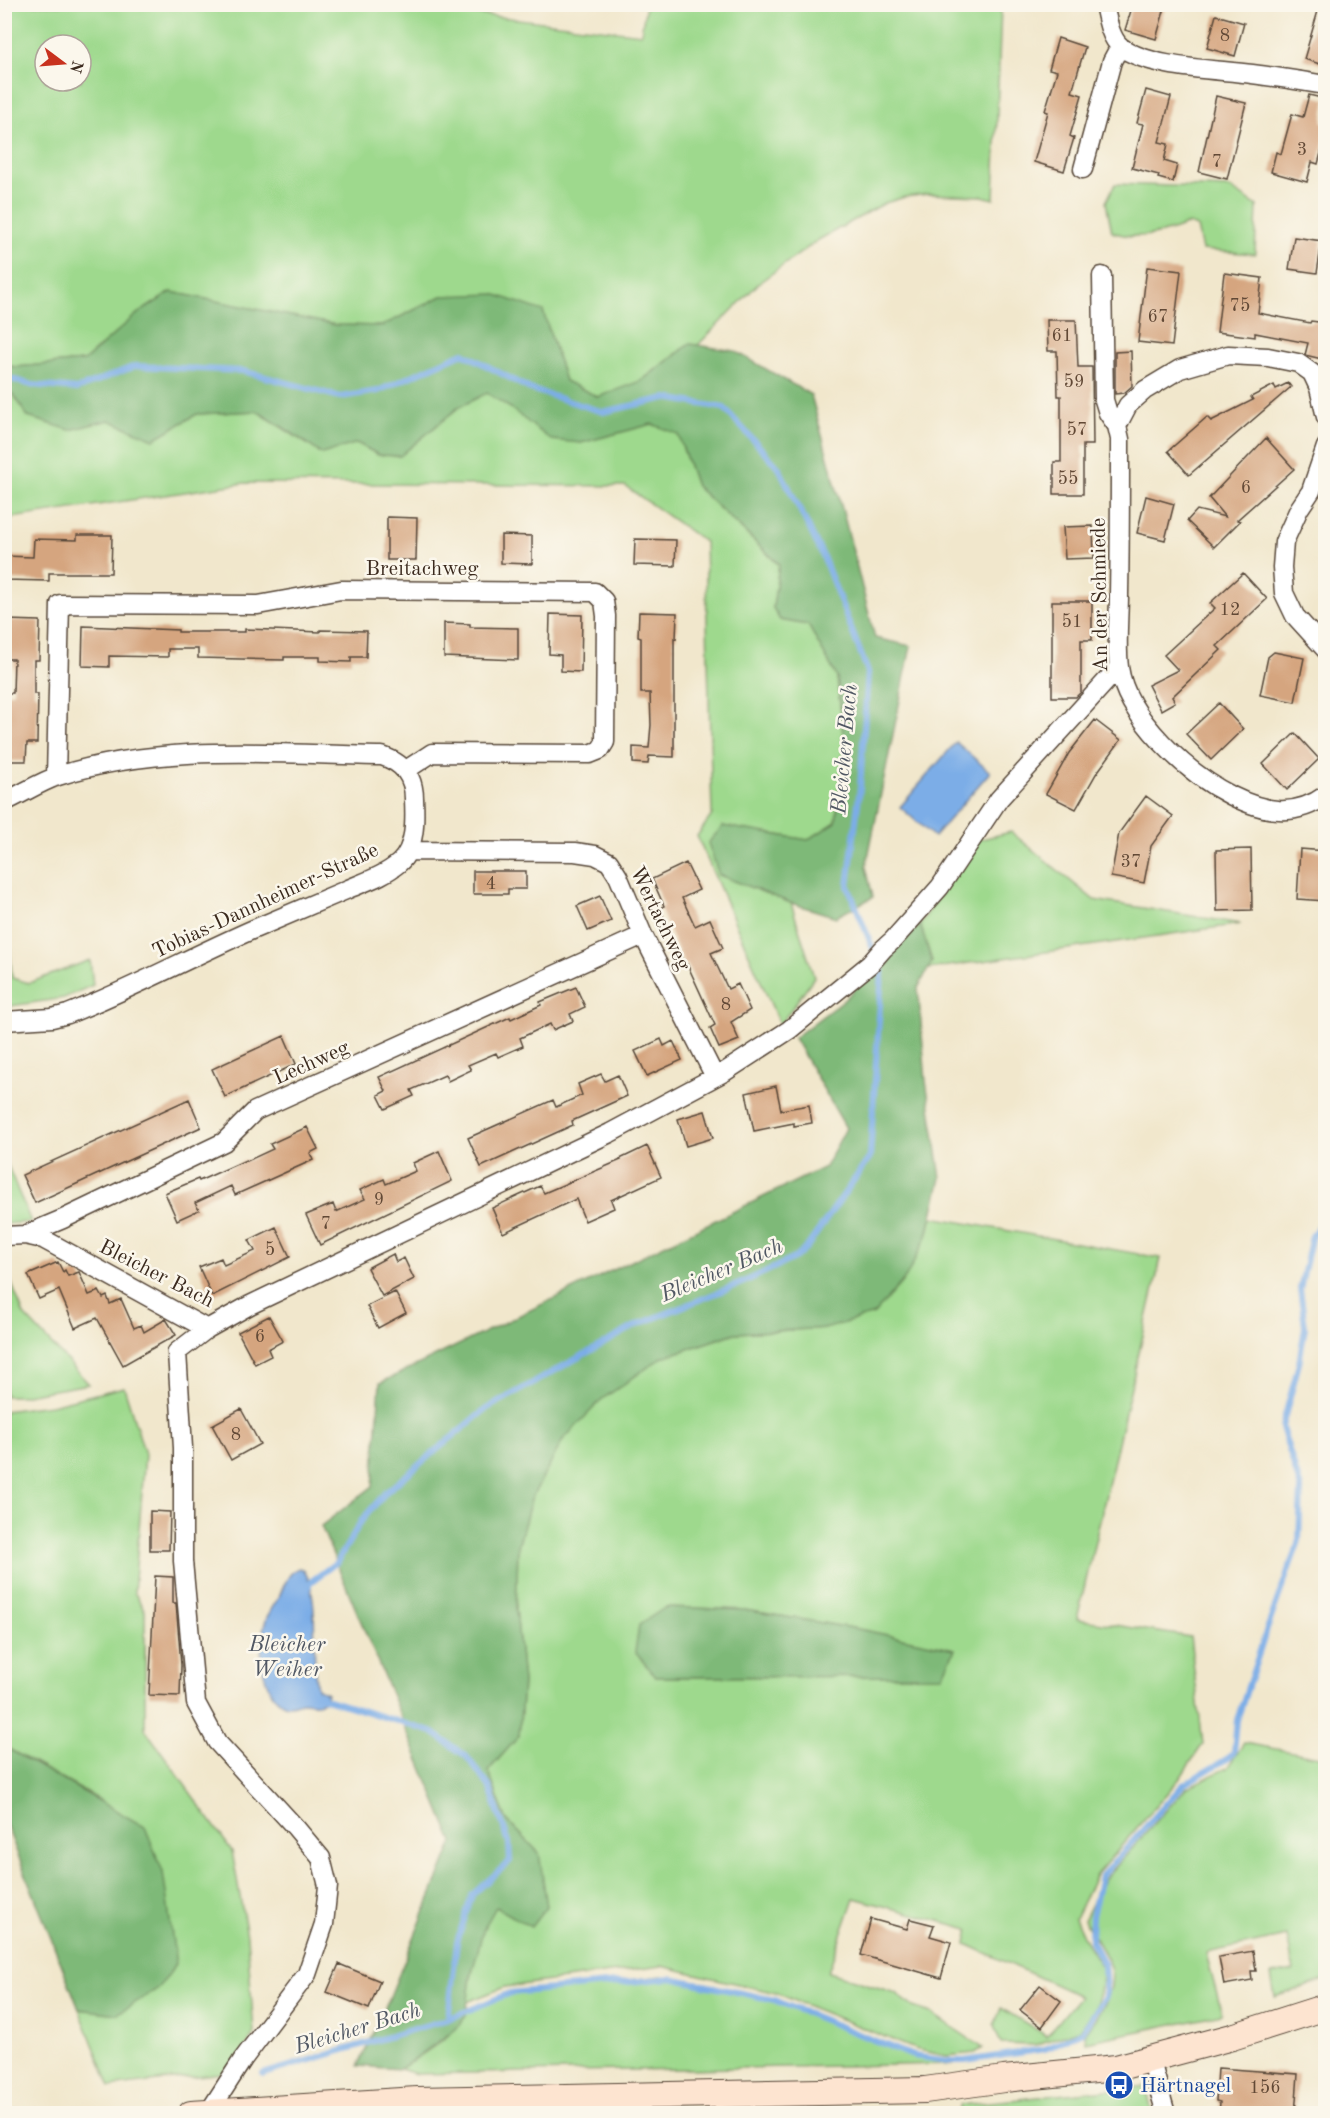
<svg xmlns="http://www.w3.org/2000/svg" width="1330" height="2118" font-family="'Old Standard TT',serif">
<rect width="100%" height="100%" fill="#fbf7ec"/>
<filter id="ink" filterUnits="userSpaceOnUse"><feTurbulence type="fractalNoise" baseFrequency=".0167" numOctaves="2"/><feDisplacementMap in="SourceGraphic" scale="12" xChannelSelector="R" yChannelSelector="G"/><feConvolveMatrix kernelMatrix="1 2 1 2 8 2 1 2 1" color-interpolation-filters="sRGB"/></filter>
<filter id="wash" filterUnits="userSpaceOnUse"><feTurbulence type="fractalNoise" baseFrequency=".008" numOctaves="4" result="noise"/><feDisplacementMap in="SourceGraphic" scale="24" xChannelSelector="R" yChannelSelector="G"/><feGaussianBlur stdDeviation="1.35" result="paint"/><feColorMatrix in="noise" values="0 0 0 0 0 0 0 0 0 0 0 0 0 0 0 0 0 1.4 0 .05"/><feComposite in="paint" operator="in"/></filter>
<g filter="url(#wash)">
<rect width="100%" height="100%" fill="#f1e7cc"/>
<!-- green -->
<path fill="#9ed98d" stroke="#6c8256" stroke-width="1.5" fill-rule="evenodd" d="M452,4L451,11L641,34L646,5H1001L994,199L982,196L928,194L905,197L885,203L820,239L760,282L698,345L689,344L641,381L598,397L565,381L543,311L442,296L382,326L336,325L171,292L137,314L84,361L16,367L5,365V5ZM45,45H81V81H45Z
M1115,184L1230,188L1257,206L1255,254L1202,250L1197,227L1189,224C1165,234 1137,241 1112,232L1106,202Z
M5,392L14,395L70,430L109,420L154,439L197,414L257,411L322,454L357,443L378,455L400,456L459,407L487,392L509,407L581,443L652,424L678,434L696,486L779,565L773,607L780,620L808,625L837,677L844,743L836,822L808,840L723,826L719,875L791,903L814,977L780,1025L697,836L712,815L705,542L625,486L245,483L5,519Z
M1011,832L1094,900L1241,924L928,969L932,961L920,924L977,840Z
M5,880L12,978L29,983L90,960L93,985L64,998L5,1007Z
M5,1159L31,1222L5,1224Z
M932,1217L1161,1258L1077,1619L1190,1637L1203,1744L1180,1778L1096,1875L1075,1918L1085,1940L1103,1969L1100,1993L1095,2008L1081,2029L1035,2045L1001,2044L994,2026L1001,2008L1047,2036L1080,1996L966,1944L969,1929L854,1898L828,1972L896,1993L913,2007L931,2013L983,2048L975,2053L946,2056L915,2049L776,1993L662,1966L505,1987L467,2002C471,1978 475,1952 483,1929C494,1901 521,1876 539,1853L506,1819L488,1771L519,1736L523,1682L516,1609L518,1547L531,1499L563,1439L601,1400L661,1358L735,1333L828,1328L927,1236ZM666,1607L745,1610L858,1629L955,1649L942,1676L656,1677Z
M5,1267L24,1315L89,1384L20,1396H5Z
M124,1387L145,1454L134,1592L145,1611V1729L232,1851L247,1936L254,2033L230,2072L110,2087L79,2009L118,2014L100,1800L5,1747L4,1411L51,1405Z
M1244,1743L1325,1758V1980L1275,1997L1271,1975L1294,1971L1287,1936L1206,1953L1222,2014L1086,2042L1085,2034C1099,2014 1115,1996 1111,1970C1109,1959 1090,1932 1084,1920L1104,1880L1186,1788L1227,1768Z
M661,1976L774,2000L913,2054L953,2064L416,2074L400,2069C417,2057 463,2032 466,2011L509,1995Z
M1146,2086L1152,2113H957L961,2105Z"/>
<!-- forest -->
<path fill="#7eb978" stroke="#5c724b" stroke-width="1.5" d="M171,292L336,325L382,326L442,296L494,294L543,311L565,381L598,397L641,381L690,344L735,351L811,395L844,516L875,638L911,646L866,867L873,897L836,917L791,903L719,875L708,843L723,826L808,840L836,822L844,743L837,677L808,625L780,620L773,608L779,564L696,486L678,434L652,424L581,443L551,440L509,407L487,393L459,407L400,456L379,455L357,443L322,454L290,432L257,411L197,414L154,439L109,420L70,430L28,417L14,395L5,392V365L16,367L84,361L137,314Z
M920,924L932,962L918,988L926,1081L941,1178L927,1236L906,1277L874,1314L828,1328L735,1333L661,1358L601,1400L563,1440L531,1499L518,1547L516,1609L523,1682L519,1736L488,1771L506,1819L539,1853L547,1906L531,1927L496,1907L484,1928L471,1976L466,2016L456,2029L400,2069L358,2066L384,2011L453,1842L321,1526L373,1486L380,1383L825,1167L846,1128L794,1038L845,999Z
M666,1607L745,1610L858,1629L955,1649L942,1676L656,1677L635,1652L639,1625Z
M5,1747L145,1827L163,1872L176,1964L159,1988L117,2014L79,2009L5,1822Z"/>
<!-- water -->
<path fill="#7bade7" stroke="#5b6c82" stroke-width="1.5" d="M956,742L990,772L934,837L900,807Z
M299,1568L303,1569C322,1594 310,1655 317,1688L327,1693L325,1700C314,1706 313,1702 302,1702C296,1703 291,1707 284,1704C260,1692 258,1645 265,1623C267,1614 274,1606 278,1598C284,1588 287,1572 299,1568Z"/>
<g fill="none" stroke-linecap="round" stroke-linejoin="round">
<!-- stream -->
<path stroke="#7bade7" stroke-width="6" d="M4,377L32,385L77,389L135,366L243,371L340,397L378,391L463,353L530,389L603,412L666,398L724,408L779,468L822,554L868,672L860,787L848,886L882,972L870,1157L807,1247L796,1257L744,1282L637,1325L486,1409L386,1492L362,1520L337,1562L309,1583L308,1590
M448,2019L510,1993L671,1978L774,2000L913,2056L948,2061H965L1045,2049L1083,2031L1106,1995L1104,1965L1091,1941L1092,1916L1101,1877L1183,1785L1230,1757L1234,1752L1237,1720L1266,1632L1299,1541L1301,1489L1282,1427L1299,1363L1305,1327L1300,1289L1312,1236L1326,1214
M263,2074L448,2019L457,1942L472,1895L510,1861L509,1842L489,1786L466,1756L432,1732L319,1697"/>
</g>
<g id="blocks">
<!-- building -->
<path fill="#d5a57f" d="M1133,4H1166L1156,39L1125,30Z
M1320,4H1326V66L1304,59Z
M1216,15L1244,23L1235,56L1207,48Z
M1058,38L1085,47L1072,92L1082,95L1070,136L1074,138L1064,171L1034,162L1048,112L1045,111L1057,71L1049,69Z
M1146,90L1171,97L1159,142L1168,144L1164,161L1177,165L1173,182L1158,178L1159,175L1132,168L1143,124L1137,123Z
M1309,95L1326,99L1322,122L1326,123V135L1318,164L1312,162L1307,182L1271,172L1276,152L1281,154L1292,114L1303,117Z
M1216,96L1246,103L1227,179L1199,172Z
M1294,237L1322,241L1317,273L1289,269Z
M1147,267L1181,271L1172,346L1138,342Z
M1224,273L1262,278L1258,313L1310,323L1311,321L1326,323V360L1305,355L1308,343L1255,333V337L1217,332Z
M1047,320H1076L1078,367H1092L1093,445H1083V494H1054V462H1061V396H1058L1057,351H1048Z
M1131,351L1132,386L1124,393L1115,394V352Z
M1288,383L1291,387L1189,475L1168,451L1207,417L1211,421L1253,400L1251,397L1274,385L1276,389Z
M1266,438L1294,469L1237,520L1240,521L1214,547L1187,521L1197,510L1225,517L1209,498Z
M1146,496L1174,504L1165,540L1137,533Z
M387,517L417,518L416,560H387Z
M1093,526L1094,558L1065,559L1063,527Z
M77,535H112L111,573H49V581L4,580V556L33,557L34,539L77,540Z
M501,535L532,536V564L501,563Z
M635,539L676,540L675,566L634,565Z
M1243,573L1267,599L1217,646L1221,650L1172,697L1175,702L1161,710L1148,685L1178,670L1164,655L1215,608L1210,603Z
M1052,601H1092V640H1081V692L1076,697H1052Z
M639,612L677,613L676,639L674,638V757L649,756L648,764L633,763V747L649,748L651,725L650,693H641V638L638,637Z
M550,614L582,615L581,672L561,671V655L549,654Z
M6,620L40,621L39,660H34V694H38L37,743H27L26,761H4V693H13L14,659H5Z
M444,623L470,624V627L518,628V660L444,657Z
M83,626L178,630V632H245V629L320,632V630L367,631L366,657H351V662L320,661V657H284V660L198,658V649H168V657L109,656V667L82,666Z
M1274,652L1304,658L1295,702L1260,695L1268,657Z
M1219,703L1243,729L1211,760L1186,734Z
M1095,720L1121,740L1096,774L1076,809L1046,794L1069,753Z
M1295,733L1319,759L1287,790L1263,764Z
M1146,796L1173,816L1151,846L1144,883L1111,877L1119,833Z
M1251,849L1252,910L1217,911L1216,850Z
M1300,849L1326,851V901L1297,899Z
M686,863L699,890L682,898L695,926L710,919L723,948L711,953L728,989L738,984L750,1010L731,1022L739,1040L719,1048L710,1028L715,1025L687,964L685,965L671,936L660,908L664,906L652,879Z
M473,871H526V889H508V894H473Z
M600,896L611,921L588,931L577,906Z
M576,987L585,1007L570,1014L573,1021L553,1030L550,1024L520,1038L523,1046L498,1057L496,1053L468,1065L471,1070L448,1081L445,1075L411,1090L414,1096L385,1109L378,1095L386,1091L379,1077L510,1017L511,1019L541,1005L540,1002Z
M284,1036L296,1064L225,1097L212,1069Z
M661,1039L664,1046L673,1041L682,1060L647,1076L635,1051Z
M601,1074L605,1081L618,1075L627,1096L572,1121L573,1125L481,1167L468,1138L553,1100L556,1107L582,1095L578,1084Z
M776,1086L781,1110L809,1105L812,1123L794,1126V1123L754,1131L746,1093Z
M189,1099L201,1127L35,1203L22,1175Z
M705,1111L713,1138L686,1146L678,1119Z
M307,1127L318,1149L310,1153L313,1160L235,1195L231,1186L195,1203L199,1210L177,1220L165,1193L198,1179L199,1181L246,1160L247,1161L273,1149L270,1144Z
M647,1146L661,1177L611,1200L614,1208L585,1221L576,1199L503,1233L492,1208L540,1186L544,1193L621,1160L620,1159Z
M439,1151L452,1181L320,1245L306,1215L333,1204L336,1212L365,1199L360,1190L384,1179L386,1184L416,1171L413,1163Z
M276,1227L290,1257L212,1296L199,1267L221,1258L224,1265L255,1251L249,1240Z
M393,1254L396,1262L404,1258L414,1279L382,1296L367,1268Z
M58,1262L63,1272L65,1270L68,1276L79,1272L89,1295L99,1291L103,1298L107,1296L110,1304L121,1299L134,1328L141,1325L144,1332L166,1319L176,1335L123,1365L97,1318L75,1328L59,1290L39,1299L28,1275Z
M395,1292L406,1313L378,1328L367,1306Z
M269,1316L283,1341L268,1349L271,1356L255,1364L238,1332Z
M241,1409L260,1444L231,1460L212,1425Z
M150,1511L170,1512L169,1550H150Z
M155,1576L173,1577V1603H176L181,1665L180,1696L149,1695Z
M871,1919L907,1929L910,1919L934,1925L930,1936L951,1942L941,1978L861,1955Z
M1253,1951L1256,1971H1251L1252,1980L1224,1985L1219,1957Z
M339,1964L380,1981L369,2009L327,1992Z
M1040,1985L1061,2001L1042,2027L1020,2010Z
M1218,2068L1298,2074L1295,2114H1219L1220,2102L1216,2101Z"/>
</g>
</g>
<g filter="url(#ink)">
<use href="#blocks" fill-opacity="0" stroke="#564638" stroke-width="1.5"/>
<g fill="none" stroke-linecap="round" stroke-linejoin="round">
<!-- minor casing -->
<g stroke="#564638" stroke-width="21">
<path id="minor" d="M1104,4C1107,18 1110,38 1121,47C1151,69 1215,69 1252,74C1277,77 1301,81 1326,85
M1083,169L1112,61L1120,46
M1102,276L1104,400L1108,413L1117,426
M1326,417L1319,388L1312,373L1298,363L1268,357L1228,355L1180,369L1145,390L1128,405L1117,426L1120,439C1120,491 1120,542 1119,594C1119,617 1116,643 1119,667C1126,718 1188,774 1232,796C1264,812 1295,818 1326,795
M1326,447L1311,491L1299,509L1284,542L1282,567L1284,593L1295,616L1326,650
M56,777L60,604L258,605L341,590L595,592L604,601L606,616L605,742L600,750L590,754L432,753L406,770
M4,802C22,794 40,782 58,776C163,743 274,754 382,756C403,763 414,776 414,799C415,820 416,848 399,863C384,876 364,882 346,890C316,903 285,916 254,929C192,956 132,989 68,1014L52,1018L4,1021
M409,851L575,852L595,855L609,862L618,876L643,935L715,1077
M25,1235L43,1239L56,1246L207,1329
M4,1236L25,1235L63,1219L224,1142L255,1111L643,935
M1150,2058L1166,2114
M209,2112L243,2059L307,1974L324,1924L328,1886L321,1858L296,1828L217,1742L196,1703L183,1561V1448L177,1352L207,1329L250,1305L610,1133L726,1071L789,1030L870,964L883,949L893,940L940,887L999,799L1119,667"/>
</g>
<!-- secondary casing -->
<g stroke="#564638" stroke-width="28">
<path id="secondary" d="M191,2114L417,2100L925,2090L1004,2079L1116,2068L1232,2037L1326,2007"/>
</g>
<!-- minor -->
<use href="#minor" stroke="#fff" stroke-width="18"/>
<!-- secondary -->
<use href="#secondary" stroke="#fde4d0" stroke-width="26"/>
</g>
</g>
<!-- icons -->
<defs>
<g id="bus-disc" transform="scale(1.5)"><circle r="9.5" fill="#1a4fb4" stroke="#fbf7ec"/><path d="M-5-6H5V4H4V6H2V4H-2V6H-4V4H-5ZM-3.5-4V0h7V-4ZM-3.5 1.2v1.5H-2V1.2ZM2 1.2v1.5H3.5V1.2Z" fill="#fff"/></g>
</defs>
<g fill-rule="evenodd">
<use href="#bus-disc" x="1119" y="2085"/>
</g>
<g text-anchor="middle" stroke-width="5" stroke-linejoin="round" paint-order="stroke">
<!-- number labels -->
<g font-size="18" fill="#624936">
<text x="1225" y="41">8</text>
<text x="1302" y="155">3</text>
<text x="1217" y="167">7</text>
<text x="1240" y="311">75</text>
<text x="1158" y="322">67</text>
<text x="1062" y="341">61</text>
<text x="1074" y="387">59</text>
<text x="1077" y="435">57</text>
<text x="1068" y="484">55</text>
<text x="1246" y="493">6</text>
<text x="1230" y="615">12</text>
<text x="1072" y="627">51</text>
<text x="1131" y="867">37</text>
<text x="491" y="889">4</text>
<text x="726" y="1010">8</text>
<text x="379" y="1205">9</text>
<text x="326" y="1229">7</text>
<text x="270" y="1255">5</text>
<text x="260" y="1342">6</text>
<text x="236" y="1440">8</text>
<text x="1265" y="2093">156</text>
</g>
<!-- street labels -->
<g font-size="21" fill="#3b2a1e" stroke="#fbf7ec">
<text x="422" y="575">Breitachweg</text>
<text transform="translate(1099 595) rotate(-91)" y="7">An der Schmiede</text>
<text transform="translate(265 900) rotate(-25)" y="7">Tobias-Dannheimer-Straße</text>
<text transform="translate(661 918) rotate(64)" y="7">Wertachweg</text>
<text transform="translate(311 1062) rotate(-24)" y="7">Lechweg</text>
<text transform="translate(157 1273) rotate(27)" y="7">Bleicher Bach</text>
</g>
<!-- transit labels -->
<g font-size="21" fill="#164399" stroke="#fbf7ec" text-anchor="start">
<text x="1140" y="2092">Härtnagel</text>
</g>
<!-- water labels -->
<g font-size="22" font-style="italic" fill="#515864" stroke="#fbf7ec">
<text transform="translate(843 749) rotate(-85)" y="8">Bleicher Bach</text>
<text transform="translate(721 1269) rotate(-23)" y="8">Bleicher Bach</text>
<text x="287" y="1651">Bleicher<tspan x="287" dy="25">Weiher</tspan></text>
<text transform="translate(357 2027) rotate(-17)" y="8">Bleicher Bach</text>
</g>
</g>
<!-- margin -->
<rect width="1330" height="2118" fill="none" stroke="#fbf7ec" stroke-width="24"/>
<!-- north arrow -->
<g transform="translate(63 63) rotate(106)"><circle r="28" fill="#fbf7ec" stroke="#aea59a" stroke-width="1.5"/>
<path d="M0-4.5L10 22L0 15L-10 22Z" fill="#c8321e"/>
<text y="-9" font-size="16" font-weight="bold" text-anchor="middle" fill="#3b2a1e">N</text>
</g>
</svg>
